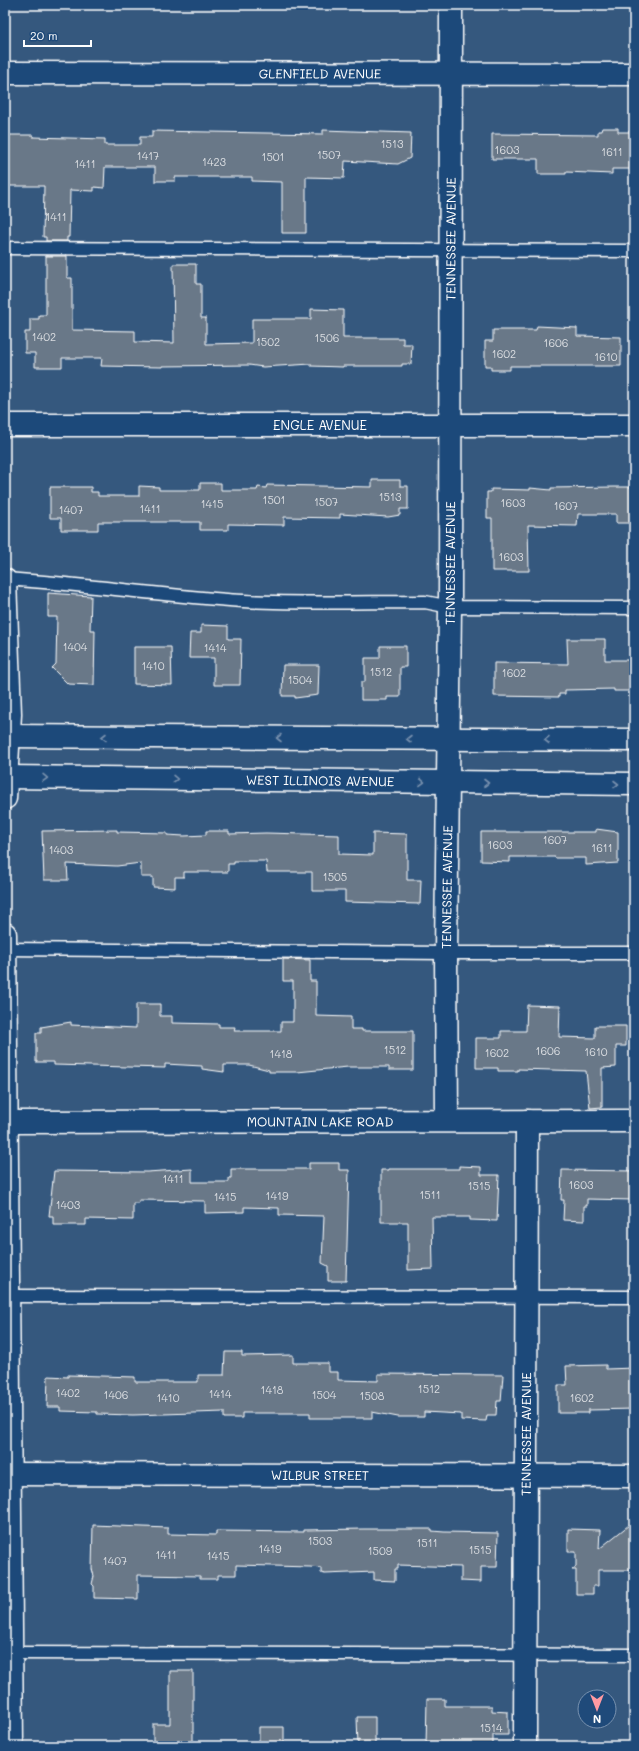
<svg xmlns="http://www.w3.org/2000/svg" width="639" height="1751" font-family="Mali,sans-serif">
<rect width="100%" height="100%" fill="#35587e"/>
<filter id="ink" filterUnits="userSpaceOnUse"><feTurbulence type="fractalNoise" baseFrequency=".025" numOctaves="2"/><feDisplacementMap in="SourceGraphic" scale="8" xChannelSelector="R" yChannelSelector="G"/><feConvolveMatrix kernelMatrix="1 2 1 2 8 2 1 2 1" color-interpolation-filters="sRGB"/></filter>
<g filter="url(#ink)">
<!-- building -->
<path fill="#697888" stroke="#fff" d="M602,128H618V132H631V169H612V174L566,172V174H538V159H492V134L598,135V131H601Z
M323,130L411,133L410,158L398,164L345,161L344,178L306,177V233H282V182L252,181V177H175V181H155V167H105L104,188L94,187V191L70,190L69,237H67V241H46V237H43L44,186H5V135H33V137L105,139V145H140V137H152V131L323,134Z
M46,256H67V278H72V330L135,331V342L174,343L173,264H196V284H201V318H206V344L252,343V319H311V309L343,310V338H403V344H412L411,364H402V366H343V367L311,366V364L263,367L249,365L162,366V367L101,366L102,358H62V367H35V353H25V332H30V319H39V315H46Z
M537,326L577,328V336L621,337V366H510V370H491V366H485V341H493V330H536Z
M372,480H400V486H408V509H400V515L388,517L340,514V518L284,517V525L228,524V530H200V522H98V530H61V518H50V487H91V492H98V496H139V486L159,487V490H200V483H221V490H257L258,487L266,488L267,485L372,487Z
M614,487H634V523H616V514H578L577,526L528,525L529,571H492V518H487V492H491V489L530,490V488L551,490V488Z
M48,593L91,596L90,630H95L94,685L68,684L52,668L56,664L57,617H48Z
M201,625L228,626V639H241L240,685H214V658H189L190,633H201Z
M567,639H605V660H634V691H614V689L565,690V694H559V697L494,696V663L568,664Z
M380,646H406V667H400V697H387V700H361V682H365V658H380Z
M134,647H171L172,685L134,684Z
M283,665H319L318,695L295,698V696H282Z
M596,829L618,832V863L586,865V858H555V857H510V862L481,861V832H596Z
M117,830V832L167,833V835L184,836L206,835V831H229V834L266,833L339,835V854L373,855V833L407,834V880H421L420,904L345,902V891H312V872H267L266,861H234V864H228V872H184V877H175V888L153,887V877H141V863L117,866L67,864L68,880H44L42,831Z
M283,959L310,960V981H316V1016L351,1017V1029H362V1031H413V1070H389V1067H348L297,1072H269V1070L249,1065H224V1072L202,1069V1066L165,1064V1068L54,1065V1062H36V1033H41V1027L71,1022V1025L136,1028V1004H160V1016H172V1023L219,1024V1027H235L234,1031H281V1022H293V981H283Z
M527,1005L560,1006L559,1037L595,1038V1026H626V1046H616V1067L602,1068V1107L590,1108L586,1071L518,1069V1071H498V1068H476V1038H501V1031H526Z
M309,1163H339V1170H349L346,1281H328V1266L322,1263L324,1216L279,1215V1208L244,1207V1212L205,1213V1201L139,1200V1203H133V1220L86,1219V1225H53V1216H49L54,1171L147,1172L192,1169V1182H229V1178H231V1169H309Z
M459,1166L481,1167V1175H499L497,1221L470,1220V1217H432L433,1269L408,1270V1222H381V1170H389V1169H459Z
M562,1170L634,1171V1200L587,1199V1206H584V1221L563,1220L564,1200H561Z
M225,1352H242V1356L293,1355V1363H328V1372H338V1380L378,1381V1374L503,1375L501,1401H497L496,1415H487L486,1421L461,1420V1414L424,1412V1417H398L372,1412V1418H310V1413H242V1418H224V1412L133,1415L97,1414V1412L60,1411V1407H47L48,1376L68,1377V1375L135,1377V1382H198V1375H224Z
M606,1365V1369L634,1368V1409L588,1410V1413H558V1385H567L566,1366Z
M634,1521V1570H598V1586H593V1594H576V1570H572L576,1567V1552H568V1529L600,1530L599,1549Z
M93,1525L168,1528V1534L216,1535V1531L304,1532V1530L364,1529H432V1531L444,1532L498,1533L497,1567H481V1582L461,1581V1567L398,1565V1569H395V1581L374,1580V1572L325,1574L321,1573V1568L310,1567L236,1565V1575H218V1579H200V1576L138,1575V1599L94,1598V1586L92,1584L94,1576L92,1569Z
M170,1671H193V1746H153V1724H170Z
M427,1699H445V1706H492V1711L508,1712V1735H493V1746H426Z
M357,1717H375V1746H358Z
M259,1727H284V1746H259Z"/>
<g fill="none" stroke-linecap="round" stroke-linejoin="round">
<!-- lane casing -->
<g stroke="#fff" stroke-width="15">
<path id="lane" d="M5,248L634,251
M5,579C85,584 164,596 243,601C303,604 364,602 425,602L450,607L634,608
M5,949L446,953H634
M5,1296L634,1297
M7,1653L634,1655"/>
</g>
<!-- street casing -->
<g stroke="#fff" stroke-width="25">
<g id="street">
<path id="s1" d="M5,73L634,74"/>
<path id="s2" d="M5,425H634"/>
<path id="s3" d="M447,1120L446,953L450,607L451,5"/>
<path id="s4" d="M5,1122L634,1121"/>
<path id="s5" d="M5,1474L634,1476"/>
<path id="s6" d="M525,1746L527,1121"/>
</g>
</g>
<!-- secondary casing -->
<g stroke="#fff" stroke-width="25">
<g id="secondary">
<path d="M5,580L10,714L5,798"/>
<path d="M5,736L634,740"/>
<path id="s7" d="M5,777L634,784"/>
<path d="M5,934L12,1746"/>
</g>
</g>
<!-- lane -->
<use href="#lane" stroke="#1f4a7a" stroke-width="12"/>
<!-- street -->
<use href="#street" stroke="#1f4a7a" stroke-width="22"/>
<!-- secondary -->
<use href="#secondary" stroke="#1f4a7a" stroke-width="22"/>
</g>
<!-- one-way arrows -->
<defs><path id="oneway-chevron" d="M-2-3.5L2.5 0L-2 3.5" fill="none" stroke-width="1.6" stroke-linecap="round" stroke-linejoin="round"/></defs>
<g stroke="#7992af">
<use href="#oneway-chevron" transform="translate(104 737) rotate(-180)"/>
<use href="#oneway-chevron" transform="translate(279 738) rotate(-180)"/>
<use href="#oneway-chevron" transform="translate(409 739) rotate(-180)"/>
<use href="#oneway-chevron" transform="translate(547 740) rotate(-180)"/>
<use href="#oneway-chevron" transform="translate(45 778) rotate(1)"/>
<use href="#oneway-chevron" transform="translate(175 779) rotate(1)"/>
<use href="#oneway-chevron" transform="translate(422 782) rotate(1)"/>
<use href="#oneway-chevron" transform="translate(486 783)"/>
<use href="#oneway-chevron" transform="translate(616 784)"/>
</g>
</g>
<g text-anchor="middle" stroke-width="3" stroke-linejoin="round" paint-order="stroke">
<!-- number labels -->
<g font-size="11" fill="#dadde1">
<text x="392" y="148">1513</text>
<text x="507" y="154">1603</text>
<text x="612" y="156">1611</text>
<text x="329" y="159">1507</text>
<text x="148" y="160">1417</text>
<text x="273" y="161">1501</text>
<text x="214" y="166">1423</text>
<text x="85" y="168">1411</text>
<text x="56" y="221">1411</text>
<text x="44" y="341">1402</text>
<text x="327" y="342">1506</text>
<text x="268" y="346">1502</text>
<text x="556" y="347">1606</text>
<text x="504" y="358">1602</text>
<text x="606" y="361">1610</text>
<text x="390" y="501">1513</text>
<text x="274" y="504">1501</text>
<text x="326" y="506">1507</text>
<text x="513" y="507">1603</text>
<text x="212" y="508">1415</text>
<text x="566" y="510">1607</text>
<text x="150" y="513">1411</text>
<text x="71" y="514">1407</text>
<text x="511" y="561">1603</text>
<text x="75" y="651">1404</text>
<text x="215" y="652">1414</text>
<text x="153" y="670">1410</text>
<text x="381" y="676">1512</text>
<text x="514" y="677">1602</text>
<text x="300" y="684">1504</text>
<text x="555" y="844">1607</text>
<text x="500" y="849">1603</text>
<text x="602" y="852">1611</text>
<text x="61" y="854">1403</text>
<text x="335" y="881">1505</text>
<text x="395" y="1054">1512</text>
<text x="548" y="1055">1606</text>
<text x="596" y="1056">1610</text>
<text x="497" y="1057">1602</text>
<text x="281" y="1058">1418</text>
<text x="173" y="1183">1411</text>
<text x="581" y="1189">1603</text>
<text x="479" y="1190">1515</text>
<text x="430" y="1199">1511</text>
<text x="277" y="1200">1419</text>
<text x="225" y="1201">1415</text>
<text x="68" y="1209">1403</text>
<text x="429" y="1393">1512</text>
<text x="272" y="1394">1418</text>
<text x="68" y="1397">1402</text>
<text x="220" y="1398">1414</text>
<text x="116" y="1399">1406</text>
<text x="324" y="1399">1504</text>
<text x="372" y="1400">1508</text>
<text x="168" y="1402">1410</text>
<text x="582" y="1402">1602</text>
<text x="320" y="1545">1503</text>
<text x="427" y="1547">1511</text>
<text x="270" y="1553">1419</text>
<text x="480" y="1554">1515</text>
<text x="380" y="1555">1509</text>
<text x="166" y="1559">1411</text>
<text x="218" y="1560">1415</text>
<text x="115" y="1565">1407</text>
<text x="491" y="1732">1514</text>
</g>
<!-- street labels -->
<g font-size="13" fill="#fff" stroke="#1f4a7a">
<text dy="5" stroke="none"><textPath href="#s1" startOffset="315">GLENFIELD AVENUE</textPath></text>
<text dy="5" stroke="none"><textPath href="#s3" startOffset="881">TENNESSEE AVENUE</textPath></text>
<text dy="5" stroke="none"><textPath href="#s2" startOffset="315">ENGLE AVENUE</textPath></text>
<text dy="5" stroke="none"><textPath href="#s3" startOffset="557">TENNESSEE AVENUE</textPath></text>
<text dy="5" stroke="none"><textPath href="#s7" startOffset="315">WEST ILLINOIS AVENUE</textPath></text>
<text dy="5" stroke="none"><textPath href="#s3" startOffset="233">TENNESSEE AVENUE</textPath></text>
<text dy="5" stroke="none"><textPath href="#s4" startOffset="315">MOUNTAIN LAKE ROAD</textPath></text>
<text dy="5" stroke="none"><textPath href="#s6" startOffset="312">TENNESSEE AVENUE</textPath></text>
<text dy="5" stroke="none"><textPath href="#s5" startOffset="315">WILBUR STREET</textPath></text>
</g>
</g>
<!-- margin -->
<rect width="639" height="1751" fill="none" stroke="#1f4a7a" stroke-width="20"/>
<rect x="10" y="10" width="619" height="1731" fill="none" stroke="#fff" stroke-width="1.5" filter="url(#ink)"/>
<!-- north arrow -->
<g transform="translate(597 1709) rotate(180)"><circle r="19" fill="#1f4a7a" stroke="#7992af"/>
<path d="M0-3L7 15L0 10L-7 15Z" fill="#ff9aa2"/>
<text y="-6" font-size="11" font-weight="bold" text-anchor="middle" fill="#ffffff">N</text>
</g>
<!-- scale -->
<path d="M24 40v6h67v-6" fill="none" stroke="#ffffff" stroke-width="2"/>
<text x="30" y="40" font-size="12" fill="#ffffff" stroke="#1f4a7a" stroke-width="3" paint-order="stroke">20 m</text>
</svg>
